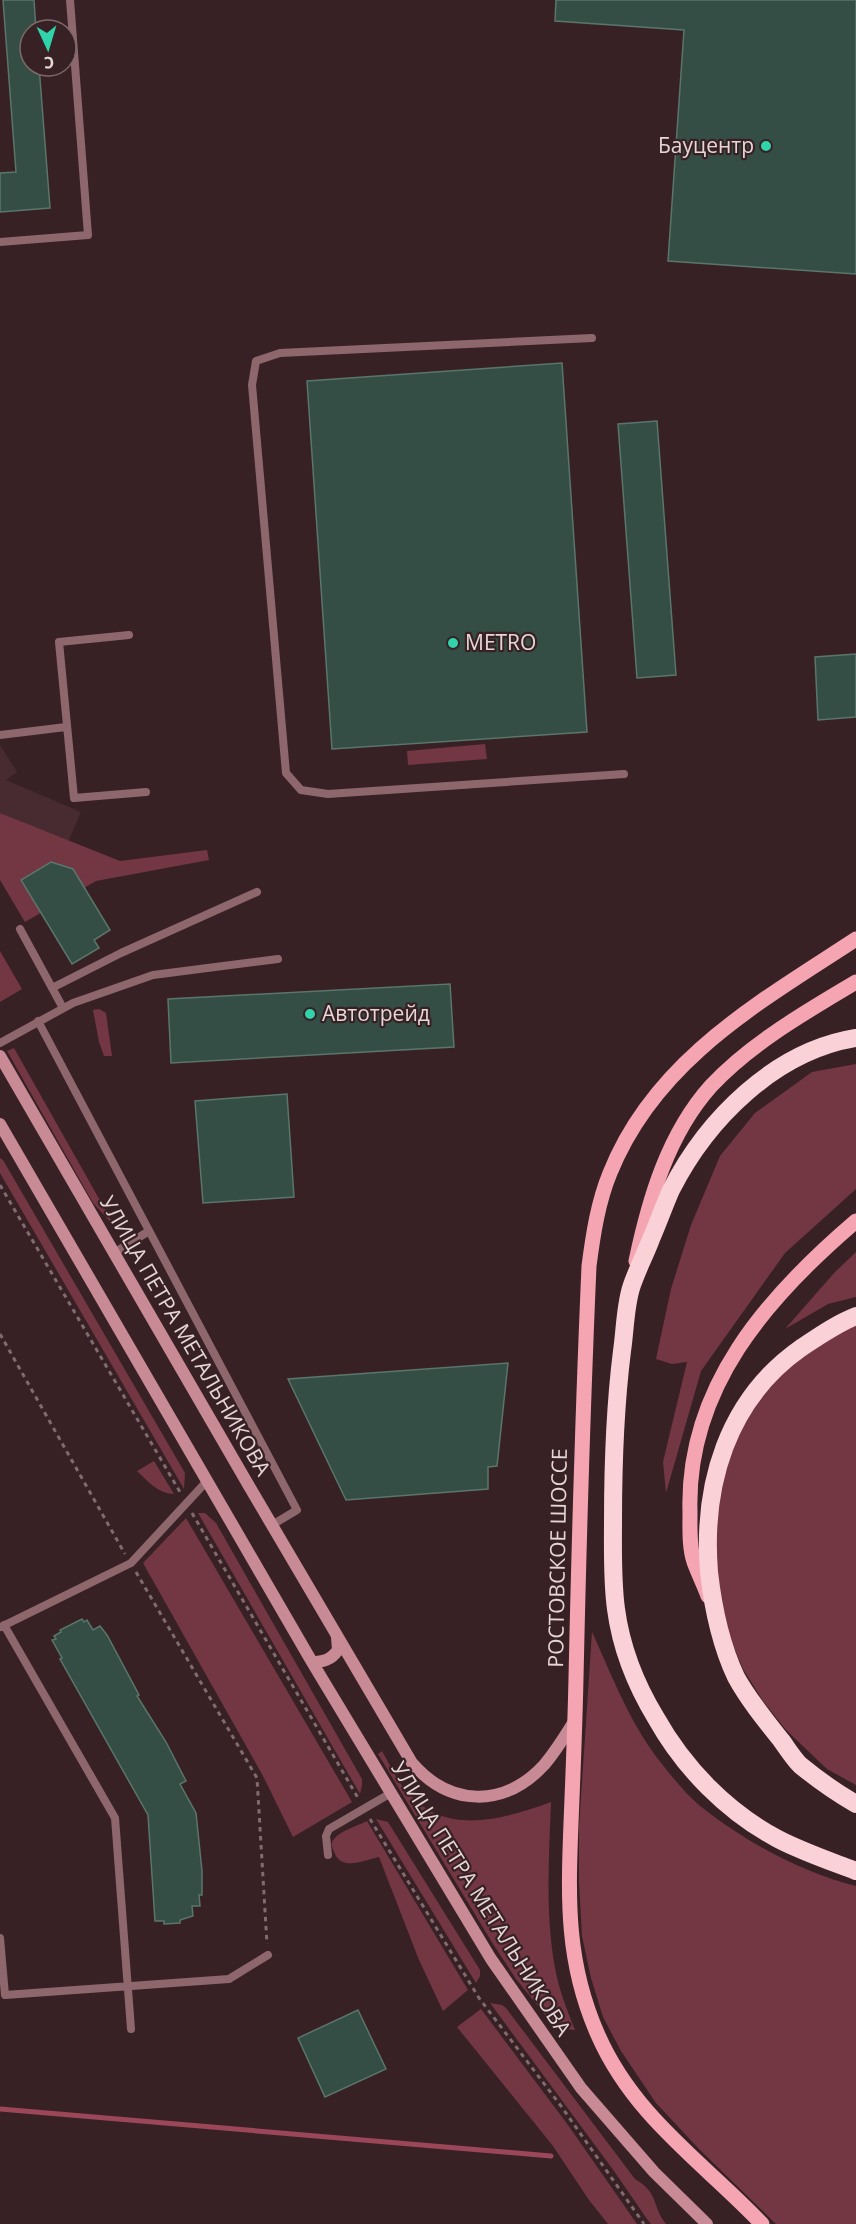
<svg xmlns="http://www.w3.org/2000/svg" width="856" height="2224" font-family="'Open Sans',sans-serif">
<rect width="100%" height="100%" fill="#382125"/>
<!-- built -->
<path fill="#482b30" d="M0,745L17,772L6,780L81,812L68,842L0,813Z"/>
<!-- green -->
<path fill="#733643" d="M485,744L487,759L408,765L407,751Z
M0,813L120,861L207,850L209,860L96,881L25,922L0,880Z
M0,951L22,989L0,1002Z
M99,1009L106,1013L112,1056H104L99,1042L93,1010Z
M14,1048L115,1227L93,1203L7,1051Z
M856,1064V1189L785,1253L701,1371L666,1493L663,1462L687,1362L672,1364L656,1359L671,1289L691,1225L720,1156L755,1113L812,1072Z
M0,1158L3,1160L185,1473L184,1489L0,1173Z
M856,1252V1297L828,1304L785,1329L835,1272Z
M856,1324V1785L827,1769L786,1730L763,1701L743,1669L727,1631L711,1554L722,1461L761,1387L833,1332Z
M154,1461L174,1494C157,1493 148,1481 137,1471Z
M198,1513H205L216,1523L362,1779V1785L360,1794Z
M186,1518L352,1802L293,1837L263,1776L143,1563Z
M592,1632C612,1676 631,1726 662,1764C673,1778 686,1794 699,1805C744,1841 800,1872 856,1886V2224H776L699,2149L656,2103L621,2051L603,2017L591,1978L582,1936L579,1882V1827Z
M382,1751C391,1767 399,1785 412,1797C450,1836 507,1818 551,1802C549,1857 545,1913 555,1968C559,1990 567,2010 575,2030L562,2029L554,2026L516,1979L493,1944L378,1754Z
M376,1819L388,1822L480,1970V1976L476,1983Z
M367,1821L468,1990L443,2011L419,1960L379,1857C364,1860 342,1872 334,1852C332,1847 330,1843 334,1839C340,1831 357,1826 367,1821Z
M490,2003L502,2005L506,2008L635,2179C660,2194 651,2205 666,2224H651L647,2219L614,2171Z
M481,2009L568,2125L637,2224H608L589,2200L553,2146L457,2027Z"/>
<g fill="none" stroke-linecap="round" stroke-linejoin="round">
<!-- stream -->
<path stroke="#9b4759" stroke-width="5" d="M0,2109L551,2156"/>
</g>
<!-- building -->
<path fill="#344e45" stroke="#5a756b" stroke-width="1.5" d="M3,0H34L36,30H30V66H39L50,208L0,212V173L16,172Z
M556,0H856V274L668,261L684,30L555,21Z
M562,363L587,732L332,749L307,381Z
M657,421L676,675L637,678L618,424Z
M856,654V717L818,720L815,657Z
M51,862L73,869L110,930L94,940L99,948L72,964L21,880Z
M450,984L454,1047L171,1063L168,999Z
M287,1094L294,1197L203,1203L195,1101Z
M508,1363L497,1466L488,1467V1489L346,1500L288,1379Z
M82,1619L84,1622L87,1620L93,1630L100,1626L107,1635L139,1695L137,1696L142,1704L166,1742L186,1781L180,1784L196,1813L202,1871V1895H199L200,1906H192L193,1916L180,1920V1923L164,1924V1921H155L148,1815L60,1659L62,1658L52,1640L56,1639L54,1636L61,1632L60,1630Z
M358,2010L386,2069L325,2097L298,2038Z"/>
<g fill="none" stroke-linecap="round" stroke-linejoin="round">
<!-- path -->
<path stroke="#806c70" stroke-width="3" stroke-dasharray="4.5 4.5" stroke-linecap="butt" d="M0,1185L180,1492
M0,1334L125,1554
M192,1513L358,1798
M136,1572L257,1778L267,1944
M370,1819L479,1998L561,2106L644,2224"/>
<!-- lane -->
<path stroke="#8e676d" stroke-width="8" d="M0,242L88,235L70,0
M592,338L280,353L256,361L252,385L286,773L301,790L328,794L624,774
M129,635L59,642L74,798L146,792
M0,735L66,727
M20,929L63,1008
M52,988L121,953L257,892
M38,1021L297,1510L272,1525
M0,1043L73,1003L153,975L278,959
M114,1253L149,1231
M4,1625L115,1818L131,2029
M1,1627L131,1563L207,1481
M328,1855L326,1836L329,1829L391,1793
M0,1938L5,1995L229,1979L268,1955"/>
<!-- secondary -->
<path stroke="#c88a94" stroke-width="12" d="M0,1056L249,1486L412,1763C450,1807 504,1808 544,1765C556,1751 565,1736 575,1720
M0,1124L312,1662L491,1959L581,2088L654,2172L707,2224
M312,1662C323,1662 331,1660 338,1650L337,1637"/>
<!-- primary -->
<path stroke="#f5a5b2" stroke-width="15" d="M636,1261C649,1199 668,1134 711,1086C751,1043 806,1012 856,982
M708,1596C704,1585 698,1573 694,1562C689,1547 690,1528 690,1512C686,1388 767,1297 856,1221
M762,2224C703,2162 634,2117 598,2035C566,1963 568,1900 571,1823C573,1775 575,1726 576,1678C579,1541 583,1404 589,1266C593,1235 598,1202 610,1173C655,1060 760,1002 856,939"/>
<!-- highway -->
<path stroke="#f9d1d7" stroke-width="18" d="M856,1038C775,1051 707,1119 671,1190C664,1206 658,1223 651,1239C645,1255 636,1272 631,1288C625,1308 625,1331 622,1351C615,1407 613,1463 613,1520C613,1549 612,1580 616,1609C621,1647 636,1685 656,1718C684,1768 727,1812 778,1839C803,1852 830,1861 856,1871
M856,1316C836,1324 819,1336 801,1348C727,1400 702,1485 709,1572C713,1608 720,1643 736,1677C748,1699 765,1720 781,1740C787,1748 793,1758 800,1765C817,1779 837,1793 856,1804"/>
</g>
<!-- markers -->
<g fill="#30d4aa" stroke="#382125" stroke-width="2">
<circle cx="766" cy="146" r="6"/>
<circle cx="453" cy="643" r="6"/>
<circle cx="310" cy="1014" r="6"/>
</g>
<g text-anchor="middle" stroke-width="4.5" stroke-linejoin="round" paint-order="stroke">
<!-- poi labels -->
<g font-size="21" fill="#e5d6d8" stroke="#382125" text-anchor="start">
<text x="754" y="153" text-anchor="end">Бауцентр</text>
<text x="465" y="650">METRO</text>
<text x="322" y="1021">Автотрейд</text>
</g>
<!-- street labels -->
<g font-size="21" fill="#e5d6d8" stroke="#382125">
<text transform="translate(185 1336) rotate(60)" y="7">УЛИЦА ПЕТРА МЕТАЛЬНИКОВА</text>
<text transform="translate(558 1558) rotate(-89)" y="7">РОСТОВСКОЕ ШОССЕ</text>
<text transform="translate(481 1899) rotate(58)" y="7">УЛИЦА ПЕТРА МЕТАЛЬНИКОВА</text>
</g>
</g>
<!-- north arrow -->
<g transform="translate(48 48) rotate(176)"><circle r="28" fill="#382125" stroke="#7d696d" stroke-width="1.5"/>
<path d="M0-4.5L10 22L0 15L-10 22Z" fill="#30d4aa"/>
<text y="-9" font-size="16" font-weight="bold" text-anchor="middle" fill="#e5d6d8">С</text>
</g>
</svg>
